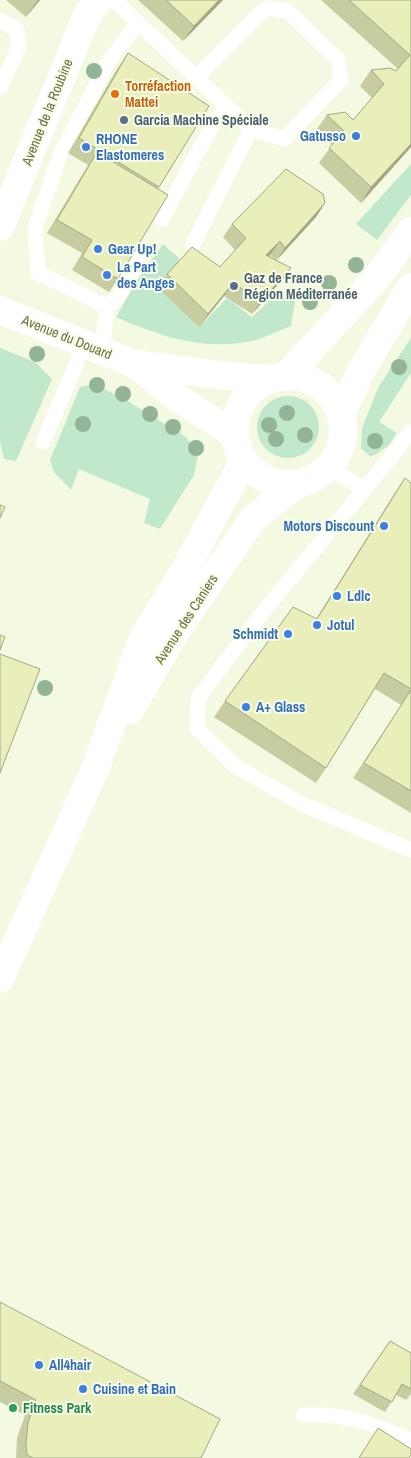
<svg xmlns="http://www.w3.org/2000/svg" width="411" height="1458" font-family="'Archivo Narrow',sans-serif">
<rect width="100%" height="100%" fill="#f3fae1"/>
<!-- green -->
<path fill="#c1e7cc" d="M411,164V195L377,240L356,224Z
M163,244L179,258L178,266L199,327L227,298L252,317L281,290L295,301L291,326C278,331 265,338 251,341C203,351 159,336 116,317L136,282Z
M411,338V373L379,422L397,433L388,446L371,457L361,448L362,428L379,386Z
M0,348L35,362L52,379L16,461L4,459L0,441Z
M94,384L126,400L186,437L198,455L194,475L160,529L144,523L150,499L79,469L71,490L54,472L50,460L80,387Z
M257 427a31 31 0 1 1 62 0a31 31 0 1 1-62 0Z"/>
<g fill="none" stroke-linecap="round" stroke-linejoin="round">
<!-- lane -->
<path stroke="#fff" stroke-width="15" d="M114,0L251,129L284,139L341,80L338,60L288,11L266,8L197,77
M0,20L17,30L19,46L0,88
M162,219L213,124L227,106
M193,244L251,129
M107,307L119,296L142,253
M102,351L107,307L38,273L35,228L60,155L108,62L138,23
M43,442L77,362L82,343
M330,467L364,490L411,432
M364,490L266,608L213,678L198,699L197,729L235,766L302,804L411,850
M303,1415C346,1413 372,1424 411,1440"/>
<!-- street -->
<path stroke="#fff" stroke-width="28" d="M0,227L88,13L99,0
M0,310L135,364L227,376L270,379
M135,364L173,395L235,435"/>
<!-- secondary -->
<path stroke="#fff" stroke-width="28" d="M287,375L376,279L411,231
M235 430a54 54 0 1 1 108 0a54 54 0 1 1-108 0Z
M341,414L361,371L411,287
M130,710L176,631L253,519L297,484
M0,979L95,769L142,640L185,569L244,461"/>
</g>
<!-- trees -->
<g fill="#93b497">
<circle cx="94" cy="71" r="8"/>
<circle cx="356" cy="265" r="8"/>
<circle cx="329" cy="283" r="8"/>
<circle cx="310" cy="302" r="8"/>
<circle cx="37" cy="354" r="8"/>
<circle cx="399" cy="367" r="8"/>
<circle cx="97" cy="385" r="8"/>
<circle cx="123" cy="394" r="8"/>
<circle cx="287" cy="413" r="8"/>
<circle cx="150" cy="414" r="8"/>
<circle cx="83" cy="424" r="8"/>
<circle cx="269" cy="425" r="8"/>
<circle cx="173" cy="427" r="8"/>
<circle cx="305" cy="435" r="8"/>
<circle cx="276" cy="439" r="8"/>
<circle cx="375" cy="441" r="8"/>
<circle cx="196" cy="448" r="8"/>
<circle cx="45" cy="688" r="8"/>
</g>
<!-- wall -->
<path fill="#c8cda1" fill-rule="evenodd" d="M6,0H40L26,17Z
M138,0H223L183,41Z
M321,0H411V147L361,203L319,163L332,145L316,130L327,115L353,120L372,98L360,86L371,70L396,71L398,69Z
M128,53L159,187L118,279L109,292L72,270L82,253L47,233L88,165L68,153L117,69Z
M325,203L316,217L276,260L281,281L252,314L224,296L199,327L157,287L167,274L220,267L235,250L223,237L232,224ZM270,255L275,259L269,256Z
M405,478L411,483V813L353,778L401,705L375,689L326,768L316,783L214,717L225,701L316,619L394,494Z
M0,1302L201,1458H16L17,1438L25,1415L0,1402Z
M390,1341L411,1353V1394L406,1400L396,1395L385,1412L353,1394Z"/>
<!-- shaded-wall -->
<path fill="#a3a783" d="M38,0H40L26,17Z
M219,0H223L183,41L194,26Z
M411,144V147L361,203L371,187Z
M325,203L316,217L276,261L285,248Z
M280,241L270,255L257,268L266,255Z
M291,268L281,281L252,314L261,301Z
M233,283L224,296L199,327L208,314Z"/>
<!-- building -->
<path fill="#e9eebb" stroke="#a3a783" d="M166,0H219L194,26Z
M349,0H411V144L371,187L329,148L344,131L327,115L345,112L353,120L384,84L371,70L390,68L396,71L410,55Z
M128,53L209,106L159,187L79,138Z
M97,152L168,195L118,279L82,257L92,240L57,220Z
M286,169L323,194L325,203L285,248L280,241L266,255L291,268L261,301L233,283L208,314L167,274L192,247L220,267L246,238L232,224Z
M405,478L411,483V689L384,673L326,768L225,701L293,607L317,619Z
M0,505L5,507L0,518Z
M0,635L5,637L0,650Z
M0,654L40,669L0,773Z
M411,690V791L364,763Z
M0,1302L220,1419L201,1458H33L27,1455L26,1444L28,1423L36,1400L0,1381Z
M390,1341L411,1353V1389L402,1384L392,1402L360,1385Z
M378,1428L411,1449V1455L409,1458H359Z"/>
<!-- markers -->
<circle fill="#e8710a" stroke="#f7fee7" stroke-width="2" cx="115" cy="94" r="5"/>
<g fill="#5c6f8a" stroke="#f7fee7" stroke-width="2">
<circle cx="124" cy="120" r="5"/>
<circle cx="234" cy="286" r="5"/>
</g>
<g fill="#3f7fe0" stroke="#f7fee7" stroke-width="2">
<circle cx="356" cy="136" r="5"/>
<circle cx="86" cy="147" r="5"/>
<circle cx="98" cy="249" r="5"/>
<circle cx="107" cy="275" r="5"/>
<circle cx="384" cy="526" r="5"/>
<circle cx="337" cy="596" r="5"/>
<circle cx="317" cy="625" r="5"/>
<circle cx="288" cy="634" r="5"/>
<circle cx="246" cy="707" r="5"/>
<circle cx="39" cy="1365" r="5"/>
<circle cx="83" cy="1389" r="5"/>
</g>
<circle fill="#2e9e5b" stroke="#f7fee7" stroke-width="2" cx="13" cy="1408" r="5"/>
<g text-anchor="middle" stroke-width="4" stroke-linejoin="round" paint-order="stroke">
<!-- food labels -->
<g font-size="14" font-weight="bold" fill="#c56008" stroke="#f7fee7" text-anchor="start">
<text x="125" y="91">Torréfaction<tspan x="125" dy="16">Mattei</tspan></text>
</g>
<!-- street labels -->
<g font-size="14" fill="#6e704a" stroke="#f7fee7">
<text transform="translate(47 112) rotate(-68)" y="5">Avenue de la Roubine</text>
<text transform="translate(67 337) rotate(22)" y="5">Avenue du Douard</text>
<text transform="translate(186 619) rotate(-57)" y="5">Avenue des Caniers</text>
</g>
<!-- service labels -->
<g font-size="14" font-weight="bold" fill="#4e5e75" stroke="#f7fee7" text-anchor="start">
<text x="134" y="125">Garcia Machine Spéciale</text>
<text x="244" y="283">Gaz de France<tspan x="244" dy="16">Région Méditerranée</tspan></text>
</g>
<!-- shop labels -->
<g font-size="14" font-weight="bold" fill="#366cbe" stroke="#f7fee7" text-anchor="start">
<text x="346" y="141" text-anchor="end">Gatusso</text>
<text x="96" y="144">RHONE<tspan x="96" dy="16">Elastomeres</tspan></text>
<text x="108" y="254">Gear Up!</text>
<text x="117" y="272">La Part<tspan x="117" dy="16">des Anges</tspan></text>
<text x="374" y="531" text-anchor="end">Motors Discount</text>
<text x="347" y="601">Ldlc</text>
<text x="327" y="630">Jotul</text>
<text x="278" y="639" text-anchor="end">Schmidt</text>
<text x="256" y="712">A+ Glass</text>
<text x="49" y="1370">All4hair</text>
<text x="93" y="1394">Cuisine et Bain</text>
</g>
<!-- leisure labels -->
<g font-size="14" font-weight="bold" fill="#27864d" stroke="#f7fee7" text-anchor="start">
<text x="23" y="1413">Fitness Park</text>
</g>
</g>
</svg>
